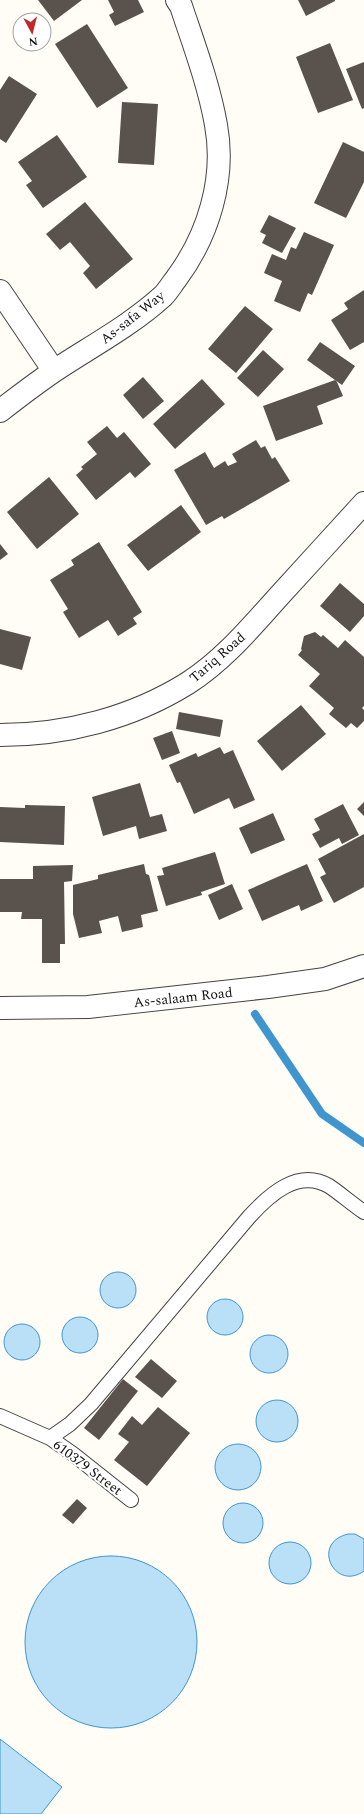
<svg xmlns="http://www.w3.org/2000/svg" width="364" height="1814" font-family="Spectral,serif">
<rect width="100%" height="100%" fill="#fffdf5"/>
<!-- water -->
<path fill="#b9e0f7" stroke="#3f96cf" d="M100 1290a18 18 0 1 1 36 0a18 18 0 1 1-36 0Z
M207 1317a18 18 0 1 1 36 0a18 18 0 1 1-36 0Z
M62 1335a18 18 0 1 1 36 0a18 18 0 1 1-36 0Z
M4 1342a18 18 0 1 1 36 0a18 18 0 1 1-36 0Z
M250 1354a19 19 0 1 1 38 0a19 19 0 1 1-38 0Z
M256 1421a21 21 0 1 1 42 0a21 21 0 1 1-42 0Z
M215 1467a23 23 0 1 1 46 0a23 23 0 1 1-46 0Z
M223 1523a20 20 0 1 1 40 0a20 20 0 1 1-40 0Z
M348,1534H355L364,1539V1571C335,1592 310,1543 348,1534Z
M269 1563a21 21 0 1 1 42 0a21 21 0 1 1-42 0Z
M25 1642a86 86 0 1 1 172 0a86 86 0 1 1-172 0Z
M0,1739L62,1787L41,1814H0Z"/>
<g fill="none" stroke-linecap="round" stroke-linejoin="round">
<!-- stream -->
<path stroke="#3f96cf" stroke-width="8" d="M255,1014L322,1114L364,1143"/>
</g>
<!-- building -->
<path fill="#5a524d" d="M38,0H82L54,21Z
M108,0H138L144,12L115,26L109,15L114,12Z
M298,0H335V1L306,16Z
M87,24L128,88L97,108L55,44Z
M330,43L353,100L318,113L296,57Z
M364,62V108L362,109L346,69Z
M9,76L37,94L6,143L0,139V90Z
M122,102L158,104L154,165L118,163Z
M57,135L87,177L43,208L26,185L32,181L18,162Z
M343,142L364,152V182L346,218L314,203Z
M85,202L133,259L96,289L83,273L90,266L70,242L60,250L46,234Z
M269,215L296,228L282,253L262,243L266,235L260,232Z
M304,232L334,245L312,295L308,293L300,312L274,301L282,281L264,273L272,254L286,260L291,247L296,249Z
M364,290V342L350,350L331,320L348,309L344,303Z
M245,306L273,329L236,373L208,349Z
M320,342L355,366L342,385L307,360Z
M263,350L284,369L258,397L237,378Z
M143,377L164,401L143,419L123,395Z
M202,379L225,404L175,449L153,424Z
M335,380L337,382L343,396L317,406L323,424L276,441L263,406Z
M107,426L117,438L124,432L151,464L135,478L130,472L96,500L76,475L83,469L81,467L97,454L87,442Z
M256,440L261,448L265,446L272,459L275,457L290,481L224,519L222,516L206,525L174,470L205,452L214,468L225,461L228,466L237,462L232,454Z
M49,477L79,514L37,549L7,512Z
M181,505L201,532L148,571L127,545Z
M99,542L142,612L133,618L137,624L118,636L108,620L79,638L63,612L68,609L50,580L74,565L71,560Z
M0,544L8,554L0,560Z
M340,583L364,604V616L350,632L320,606Z
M0,629L31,637L22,670L0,664Z
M315,632L321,637L323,635L338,648L345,640L364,657V706L362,708L364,710V721L357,728L351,723L346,728L329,714L334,708L309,686L320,674L298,655L302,650L301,649L304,636Z
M301,705L326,734L282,771L257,741Z
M179,712L223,720L220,737L176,729Z
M172,731L180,753L162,760L153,738Z
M220,747L224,754L233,750L255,800L234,809L229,798L194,814L180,782L177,783L169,765L196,753L198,757Z
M140,783L150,817L162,814L167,831L139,839L136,826L103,836L92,797Z
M364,802V816L357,809Z
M343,804L359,835L342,844L339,838L320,848L312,834L320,830L314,819Z
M25,805L65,806L64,845L0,842V807L25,808Z
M273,813L285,840L251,854L239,828Z
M364,834V887L334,903L320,877L326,874L318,859Z
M215,852L225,884L201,892L202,895L166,906L157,876L164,875L162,868Z
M144,864L146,874L149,875L158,911L141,915L143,927L122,932L118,916L99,921L102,933L79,938L73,914V885L98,879V875Z
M307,864L323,901L301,911L299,905L262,921L248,890Z
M73,865L72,881L64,882L65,944H60V963H42V919H21L22,912H0V879H33V866Z
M232,884L243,909L219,920L208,895Z
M151,1359L177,1381L162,1398L135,1377Z
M123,1379L138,1391L99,1440L84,1428Z
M158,1407L190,1433L147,1486L114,1460L129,1442L118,1434L132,1416L142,1425Z
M77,1499L87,1508L73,1524L62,1515Z"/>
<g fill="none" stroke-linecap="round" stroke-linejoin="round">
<!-- lane casing -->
<g stroke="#444" stroke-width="16">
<path id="lane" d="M0,1416L50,1438L73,1454L131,1500
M50,1438L70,1424L91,1404L249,1217C269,1195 298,1168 329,1186C341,1194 352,1204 364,1212"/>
</g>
<!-- street casing -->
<g stroke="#444" stroke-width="24">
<path id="street" d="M0,291L54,371
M0,411C18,397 35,384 54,371C90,347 130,326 163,296C168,291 172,284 176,279C208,236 226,179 216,125C209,85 194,45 181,6L177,0
M0,735C66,735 132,718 188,683C224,660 252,626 280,595C308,564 336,534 364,503
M0,1008L88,1007L268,987L325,979L364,966"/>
</g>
<!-- lane -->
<use href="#lane" stroke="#fff" stroke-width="14"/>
<!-- street -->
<use href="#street" stroke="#fff" stroke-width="22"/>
</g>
<g text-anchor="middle" stroke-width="4" stroke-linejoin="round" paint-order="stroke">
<!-- street labels -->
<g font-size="14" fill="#111" stroke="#fff">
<text transform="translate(132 317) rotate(-38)" y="5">As-safa Way</text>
<text transform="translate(217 657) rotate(-41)" y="5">Tariq Road</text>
<text transform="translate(183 997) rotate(-6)" y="5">As-salaam Road</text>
<text transform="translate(88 1467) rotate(37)" y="5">610379 Street</text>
</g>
</g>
<!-- north arrow -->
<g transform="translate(32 32) rotate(173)"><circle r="19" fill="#ffffff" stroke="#a0a0a0"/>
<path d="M0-3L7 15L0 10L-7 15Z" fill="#c4262e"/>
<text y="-6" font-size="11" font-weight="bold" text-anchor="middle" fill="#111111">N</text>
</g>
</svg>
